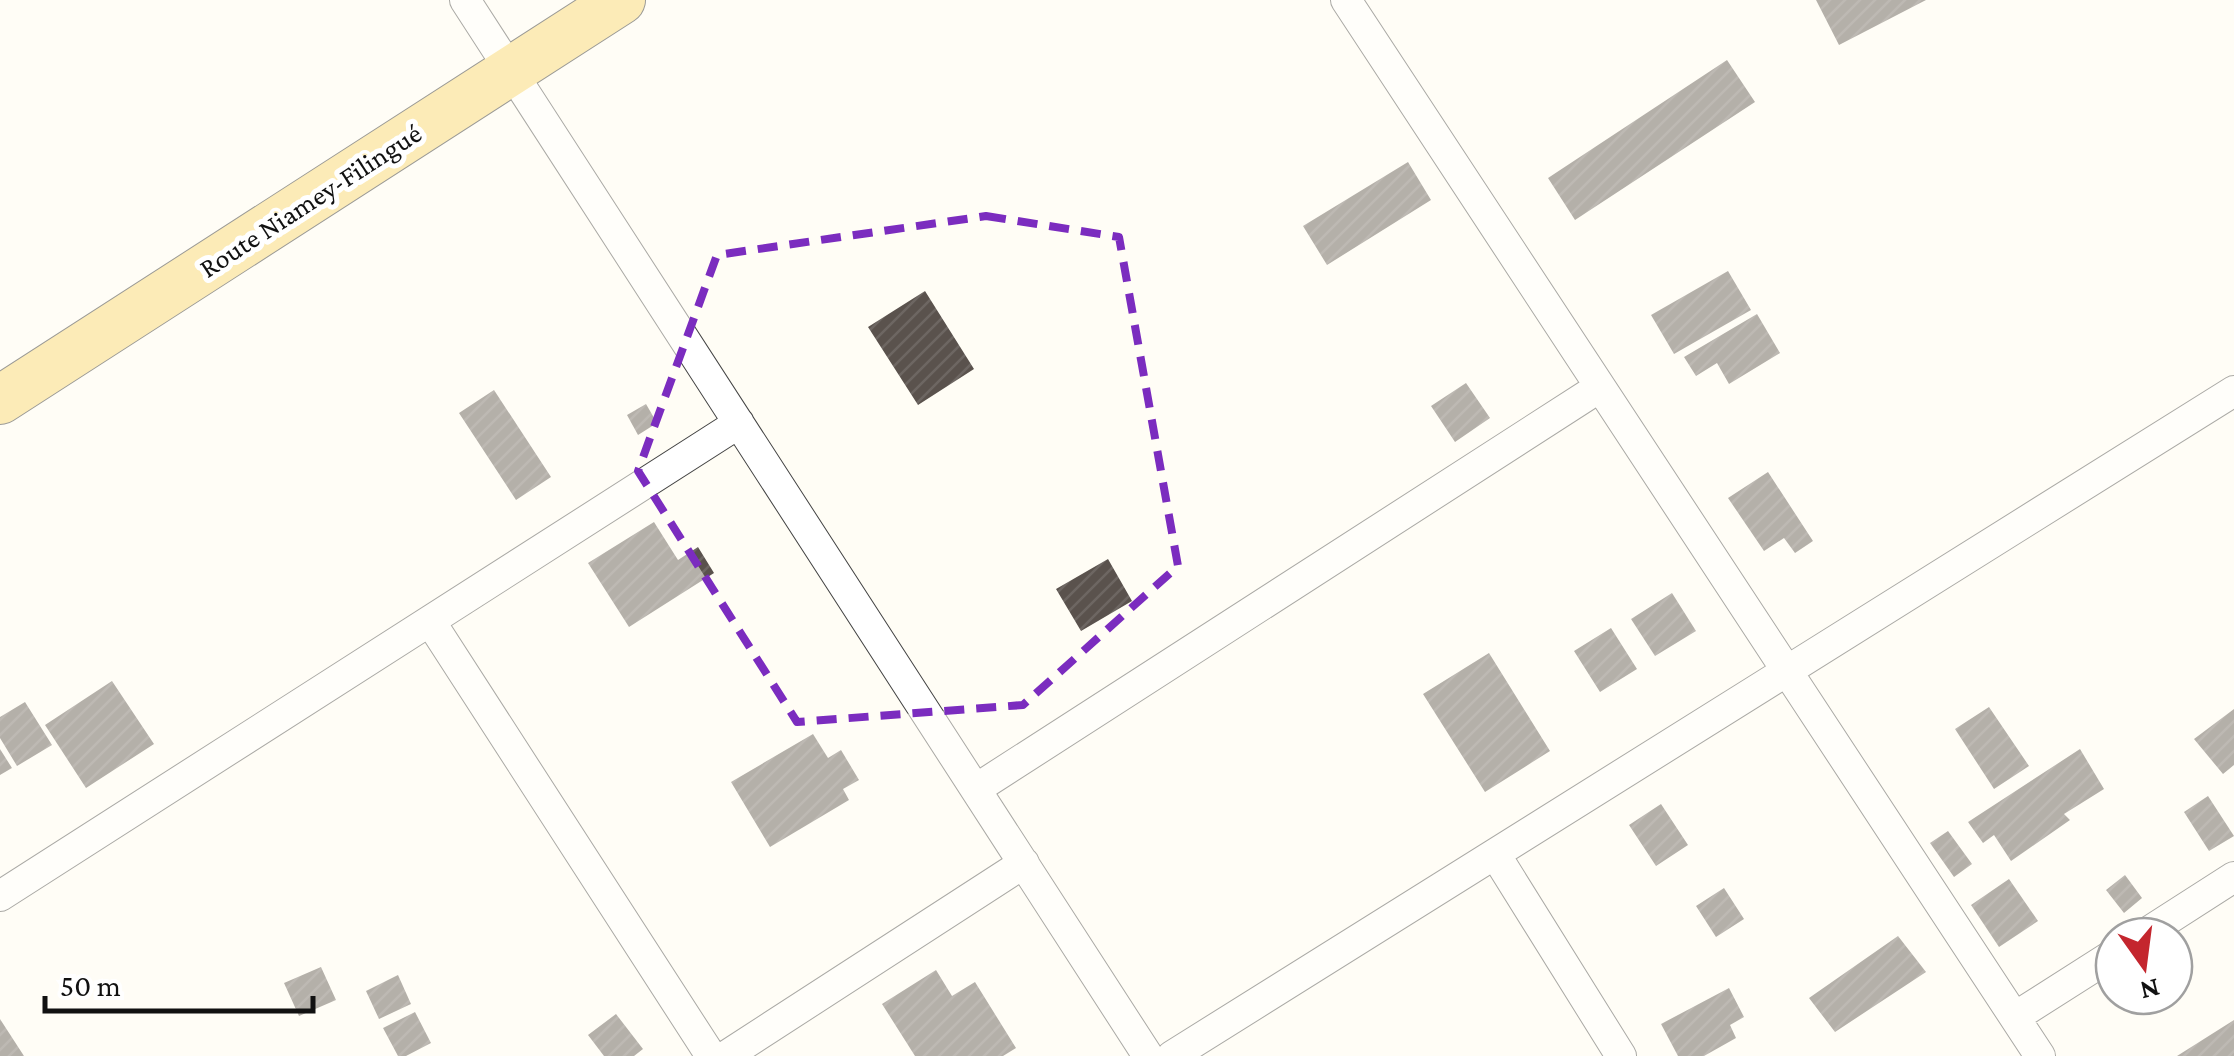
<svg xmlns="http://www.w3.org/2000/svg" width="2234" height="1056" font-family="'Crimson Pro',serif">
<defs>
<pattern id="building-hatch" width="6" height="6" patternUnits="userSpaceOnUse" patternTransform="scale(2.5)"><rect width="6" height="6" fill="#5a524d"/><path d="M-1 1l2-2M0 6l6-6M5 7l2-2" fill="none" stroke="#6d6662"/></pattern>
</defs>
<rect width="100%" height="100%" fill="#fffdf5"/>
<!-- building -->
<path fill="url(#building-hatch)" d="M1816,0H1926L1839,45Z
M1727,60L1755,102L1575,220L1548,178Z
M1408,162L1431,200L1327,265L1303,226Z
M1728,271L1751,310L1674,354L1651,315Z
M925,291L974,369L918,405L868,327Z
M1757,314L1780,353L1729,384L1717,363L1696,376L1684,357Z
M1466,383L1490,418L1455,442L1431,406Z
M494,390L551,477L516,500L459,413Z
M646,404L657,423L638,435L627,415Z
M1768,472L1813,541L1795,553L1784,538L1764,551L1728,498Z
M654,522L678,560L698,547L714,573L629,627L588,563Z
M1108,559L1132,601L1081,631L1056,589Z
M1672,593L1696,631L1655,656L1631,619Z
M1611,628L1637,669L1600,692L1574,651Z
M1489,653L1550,751L1485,792L1423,694Z
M112,681L154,744L86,788L45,725Z
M25,702L52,745L17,766L0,738V717Z
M1989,707L2029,766L1994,789L1955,729Z
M2234,709V765L2223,774L2194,739Z
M813,734L828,758L841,750L859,780L843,789L849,800L770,847L731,782Z
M0,749L12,768L0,775Z
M2080,749L2104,789L2064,814L2070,820L2011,861L1994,835L1983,843L1968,822Z
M2208,796L2234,836L2209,851L2184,812Z
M1661,804L1688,845L1656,866L1629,825Z
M1948,831L1972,864L1954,877L1930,843Z
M2125,875L2142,898L2124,913L2106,890Z
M2009,879L2038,921L1999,947L1971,905Z
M1724,888L1744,919L1716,937L1696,906Z
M1898,936L1926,972L1835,1032L1809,998Z
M321,967L336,1000L299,1016L284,983Z
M936,970L952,996L975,982L1016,1048L1003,1056H915L882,1004Z
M398,975L411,1004L379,1019L366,991Z
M1729,988L1744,1017L1730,1025L1736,1038L1704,1056H1678L1661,1024Z
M415,1012L431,1043L406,1056H398L383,1028Z
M616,1014L643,1049L634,1056H604L588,1035Z
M0,1019L24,1056H0Z
M2234,1020V1056H2177Z"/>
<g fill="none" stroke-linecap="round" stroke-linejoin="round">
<!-- minor casing -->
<g stroke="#444" stroke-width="32">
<path id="minor" d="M465,0L1148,1056
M1346,0L2040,1056
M430,621L711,1056
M976,789L1600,387
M1495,854L1621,1056
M0,896L739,423
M2142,936L2234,877
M2015,1017L2114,954
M726,1056L1024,863
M1172,1056L2234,391"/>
</g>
<!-- primary casing -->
<g stroke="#222" stroke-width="50">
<path id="primary" d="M0,400L621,0"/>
</g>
<!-- minor -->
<use href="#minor" stroke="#fff" stroke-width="30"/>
<!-- primary -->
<use href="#primary" stroke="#f9d66b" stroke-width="48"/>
</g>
<!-- marked area -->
<path d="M0 0H2234V1056H0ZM986,216L1119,237L1178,566L1023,705L797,722L638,471L717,255Z" fill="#fffdf5" fill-opacity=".55" fill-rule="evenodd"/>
<path fill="none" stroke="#7b2cbf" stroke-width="8" stroke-dasharray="20 12" stroke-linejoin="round" d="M986,216L1119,237L1178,566L1023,705L797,722L638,471L717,255Z"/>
<g text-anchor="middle" stroke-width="10" stroke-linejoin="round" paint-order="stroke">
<!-- street labels -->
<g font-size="28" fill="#111" stroke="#fff">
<text transform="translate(310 200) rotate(-33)" y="10">Route Niamey-Filingué</text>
</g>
</g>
<!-- north arrow -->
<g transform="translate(2144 966) rotate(166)"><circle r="48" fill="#ffffff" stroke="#a0a0a0" stroke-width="2.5"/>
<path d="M0-8L18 38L0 25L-18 38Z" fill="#c4262e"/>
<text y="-15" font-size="28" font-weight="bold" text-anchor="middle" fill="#111111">N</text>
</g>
<!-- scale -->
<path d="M45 996v15h268v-15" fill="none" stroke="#111111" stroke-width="5"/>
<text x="60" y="996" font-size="30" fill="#111111" stroke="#ffffff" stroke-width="8" paint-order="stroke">50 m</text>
</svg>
